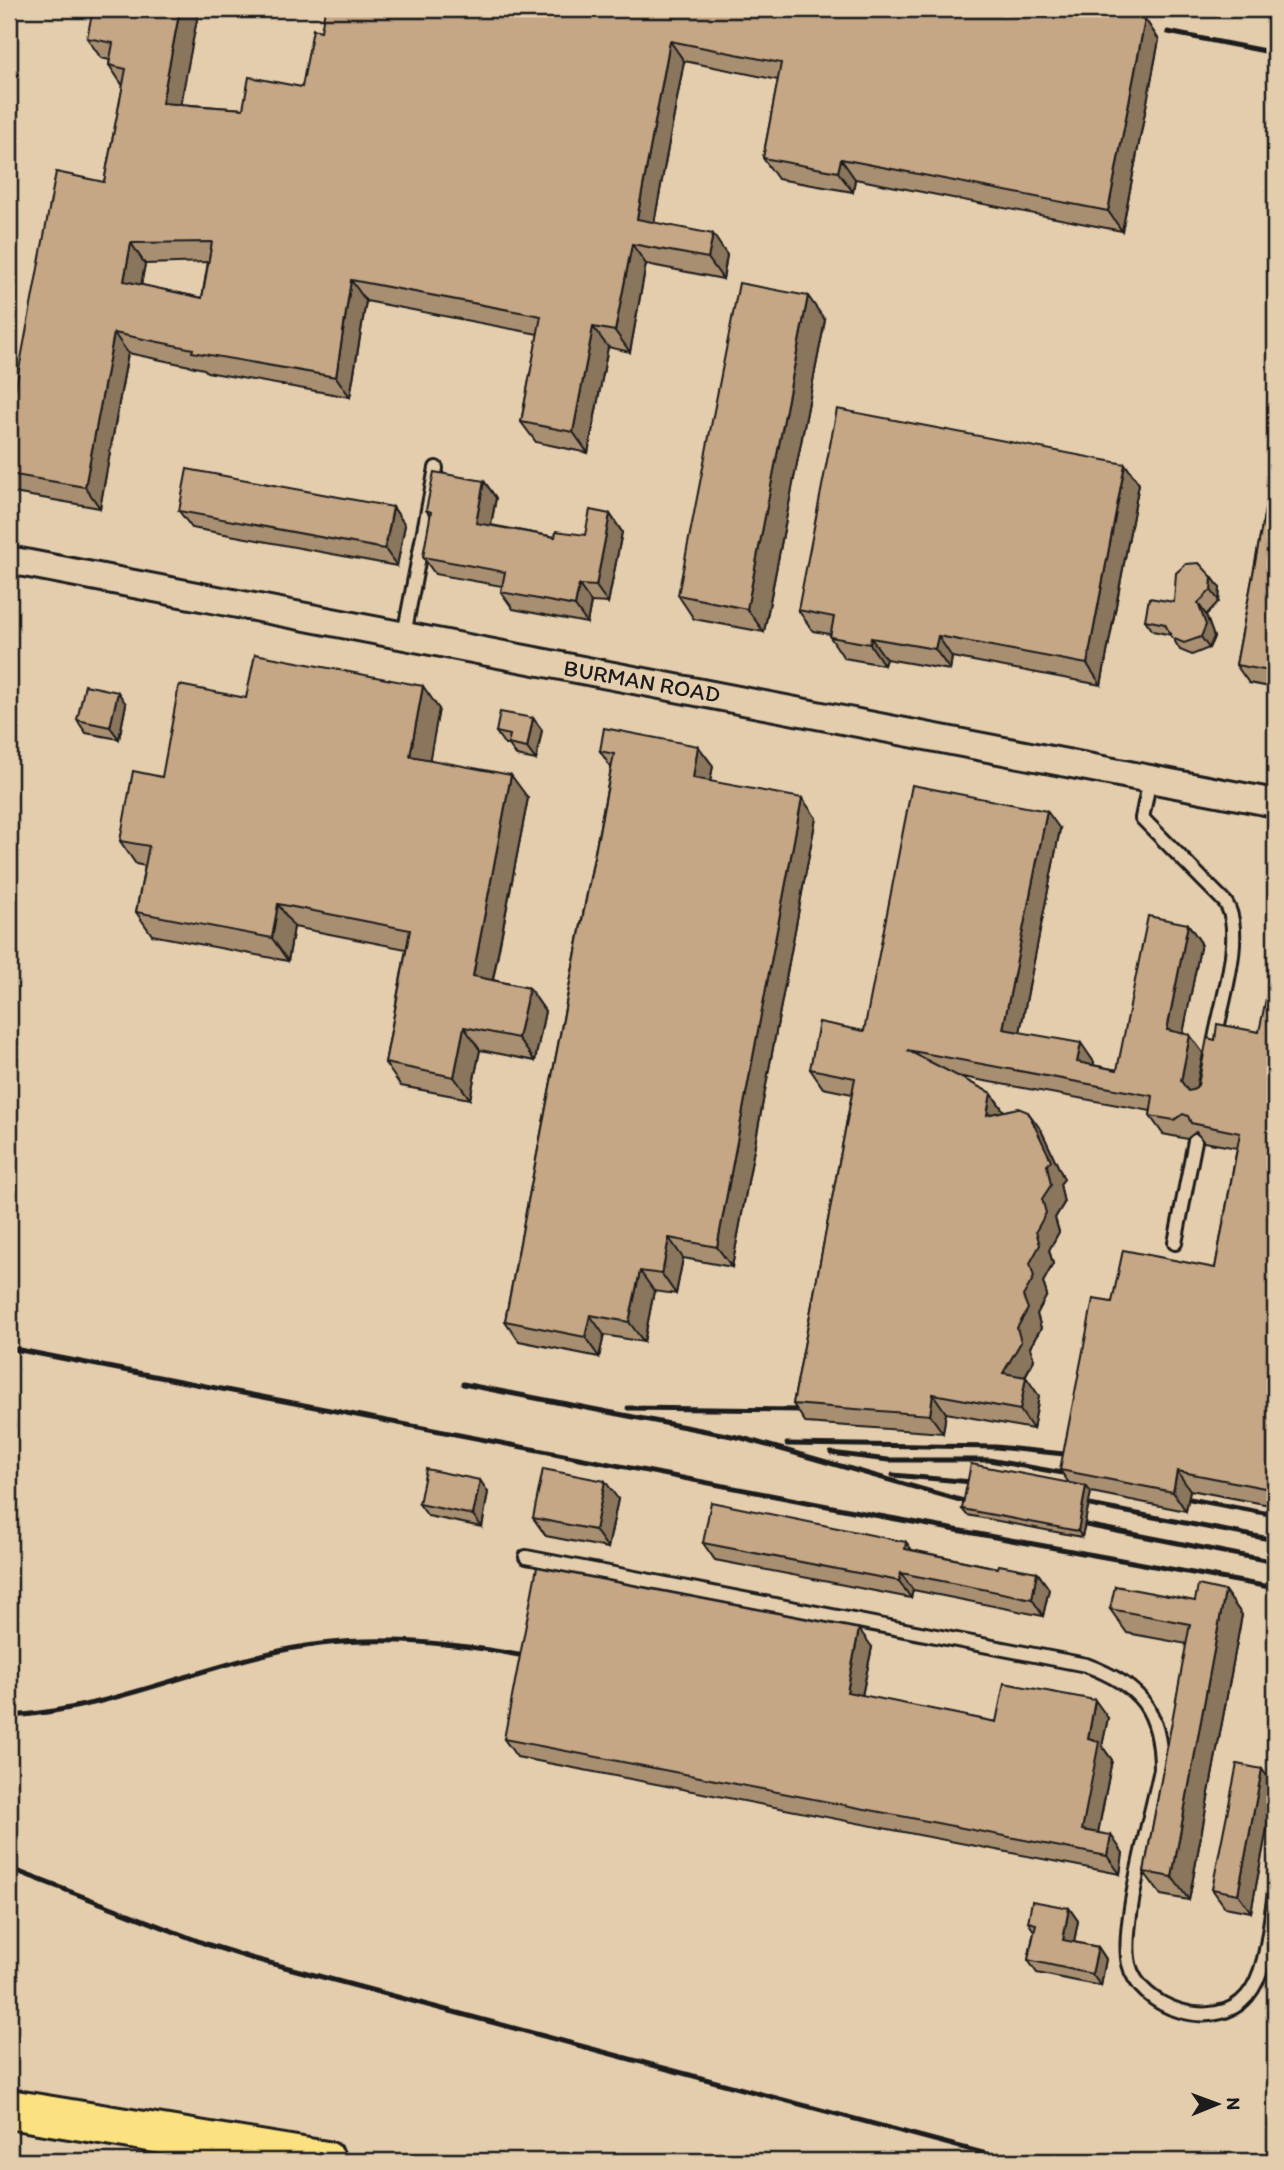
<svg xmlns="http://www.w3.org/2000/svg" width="1284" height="2170" font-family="Itim,sans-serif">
<rect width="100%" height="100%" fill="#e4cdad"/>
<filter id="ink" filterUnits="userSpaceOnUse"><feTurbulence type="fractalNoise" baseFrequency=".0143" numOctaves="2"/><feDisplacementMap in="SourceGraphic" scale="14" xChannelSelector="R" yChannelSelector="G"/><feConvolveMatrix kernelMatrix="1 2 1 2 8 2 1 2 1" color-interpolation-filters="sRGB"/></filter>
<g filter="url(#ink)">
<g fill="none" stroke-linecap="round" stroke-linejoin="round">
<!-- lane casing -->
<g stroke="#1c1c1c" stroke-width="18">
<path id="lane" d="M404,635L436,468
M1150,779L1142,818L1225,902C1246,931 1221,1004 1215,1039
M1175,1243L1195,1141
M526,1557L1086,1665C1140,1685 1161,1710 1161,1769C1152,1813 1120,1925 1129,1964C1139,2008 1215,2034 1247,1996C1268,1971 1269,1925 1275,1894"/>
</g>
<!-- street casing -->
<g stroke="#1c1c1c" stroke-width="32">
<path id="street" d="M9,560L1275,803"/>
</g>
<!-- highway casing -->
<g stroke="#1c1c1c" stroke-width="44">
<path id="highway" d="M9,2109L326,2161"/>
</g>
<!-- lane -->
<use href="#lane" stroke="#e4cdad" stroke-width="12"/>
<!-- street -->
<use href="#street" stroke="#e4cdad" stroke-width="26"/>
<!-- highway -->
<use href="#highway" stroke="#fbe180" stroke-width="38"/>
<!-- rail -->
<path stroke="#1c1c1c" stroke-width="5" d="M1168,32L1275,53
M9,1348L874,1515L1275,1588
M463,1384L742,1438L967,1502
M628,1408L805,1410
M787,1444L996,1447L1064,1454
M831,1453L888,1460H989L1074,1475
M893,1475L972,1482
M1190,1499L1275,1515
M1090,1505L1275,1540
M1086,1525L1275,1562
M9,1716C98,1711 180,1675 266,1654C356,1631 450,1641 540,1659
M9,1868L206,1944L251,1958L1013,2161"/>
</g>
<!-- wall -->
<path fill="#a98f72" stroke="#1c1c1c" stroke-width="2" fill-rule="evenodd" d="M199,9L180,104L243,109L302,87L321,31L1145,19L1159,40L1122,231L855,179L853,192L778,179L763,158L778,80L684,61L654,223L727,255L723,279L646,264L630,352L608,347L588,453L536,442L521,422L538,334L366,301L350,397L207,372L204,369L128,353L100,508L14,493L9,486V423L104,182L123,86L109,65L110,60L101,58L87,38ZM208,262L202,298L141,285L145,264Z
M825,320L764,632L694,619L678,595Z
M1275,456V688L1249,683L1236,665Z
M1125,464L1139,484L1101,685L952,657L950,670L886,659L884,665L844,658L830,637V634L813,631L798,610Z
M484,481L496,498L491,525L555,537L585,535L610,514L622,532L608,603L591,602L587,623L513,609L501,592L502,586L435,574L423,557L431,517L426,510Z
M393,507L405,525L397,566L192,528L179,511Z
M1212,577L1220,588L1219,601L1206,615L1214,637L1209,648L1192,655L1180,650L1171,635L1153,631L1145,620Z
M246,698L439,709L429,759L528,798L493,980L529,988L545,1011L535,1061L480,1050L470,1099L401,1086L385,1063L406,949L294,927L288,961L152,935L136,912L145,866L136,864L120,841L162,777Z
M126,704L119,739L86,733L77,720Z
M533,718L542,730L536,760L517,756L509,745H505L496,732Z
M698,746L713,766L710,781L816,818L732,1267L683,1258L676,1294L654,1291L644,1342L604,1335L599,1357L519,1341L505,1321L611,768L600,751Z
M1060,829L1020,1032L1094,1062L1093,1065L1117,1070L1188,924L1201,943L1183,1033L1203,1053L1197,1086L1215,1040L1259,1032L1275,996V1506L1190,1490L1186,1511L1091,1492L1082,1537L967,1515L962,1509L1069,1483L1060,1470L1112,1302L1215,1268L1237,1148L1204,1142L1196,1132L1187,1139L1163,1134L1150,1116L1151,1111L957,1076L991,1093L1004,1111L1041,1130L1064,1179L1060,1184L1064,1203L1055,1218L1059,1232L1049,1250L1053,1264L1043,1282L1047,1295L1037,1314L1041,1328L1030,1347L1034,1360L1025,1377L1039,1396L1033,1429L946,1413L943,1433L806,1423L793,1404L852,1094L823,1088L810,1069L864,1031Z
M488,1492L482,1527L428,1516L419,1504Z
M618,1499L608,1548L546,1536L533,1518Z
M906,1542L912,1550L998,1568L1037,1572L1049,1589L1043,1616L913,1590L911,1598L715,1560L703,1543Z
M1225,1591L1242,1615L1189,1900L1161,1895L1144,1872L1187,1644L1127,1633L1110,1609L1195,1601Z
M872,1647L862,1696L996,1722L1108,1718L1102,1746L1112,1760L1098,1833L1123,1853L1120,1874L517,1757L504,1739Z
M1275,1787L1251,1912L1225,1907L1212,1889Z
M1069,1908L1078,1921L1074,1942L1098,1947L1106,1959L1101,1986L1037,1973L1028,1960L1034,1931L1028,1922Z"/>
<!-- shaded-wall -->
<path fill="#8a745d" stroke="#1c1c1c" stroke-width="2" d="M180,9H199L177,123L162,103Z
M1145,19L1159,40L1122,231L1108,211Z
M670,41L684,61L651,240L637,219Z
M841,159L855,179L853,192L838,172Z
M713,234L727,255L723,279L708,258Z
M131,243L145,264L138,302L124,281Z
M632,244L646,264L630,352L615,331Z
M351,280L366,301L350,397L336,377Z
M808,296L825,320L764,632L747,609Z
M593,327L608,347L588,453L573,432Z
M114,333L128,353L100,508L85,487Z
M1125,464L1139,484L1101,685L1087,664Z
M484,481L496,498L488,540L476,523Z
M393,507L405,525L397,566L385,549Z
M610,514L622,532L608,603L596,586Z
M1212,577L1220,588L1219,601L1211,590Z
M579,585L591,602L587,623L575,606Z
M1198,603L1206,615L1214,637L1209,648L1201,637Z
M938,636L952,657L950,670L935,649Z
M871,638L886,659L884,665L870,644Z
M423,686L439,709L426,779L410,756Z
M118,692L126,704L119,739L110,727Z
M533,718L542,730L536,760L527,748Z
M698,746L713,766L707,798L693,778Z
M511,775L528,798L489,999L473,976Z
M802,798L816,818L732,1267L717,1247Z
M1047,811L1060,829L1017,1048L1003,1029Z
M278,904L294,927L288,961L272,938Z
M1188,924L1201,943L1180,1049L1167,1030Z
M529,988L545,1011L535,1061L518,1038Z
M464,1027L480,1050L470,1099L454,1077Z
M1190,1035L1203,1053L1194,1100L1181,1081Z
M1081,1043L1094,1062L1090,1081L1077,1062Z
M991,1093L1004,1112L987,1115Z
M1028,1112L1041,1130L1064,1179L1060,1184L1064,1203L1055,1218L1059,1232L1049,1250L1053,1264L1043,1282L1047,1295L1037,1314L1041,1328L1030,1347L1034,1360L1016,1392L1003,1373L1017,1328L1047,1165Z
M669,1238L683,1258L676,1294L662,1274Z
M640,1271L654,1291L644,1342L629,1322Z
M590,1315L604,1335L599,1357L585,1337Z
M1026,1377L1039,1396L1033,1429L1020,1410Z
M933,1394L946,1413L943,1433L930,1415Z
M1177,1471L1190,1490L1186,1511L1173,1492Z
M480,1480L488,1492L482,1527L473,1515Z
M605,1481L618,1499L608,1548L595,1530Z
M1086,1486L1091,1492L1082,1537L1078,1531Z
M906,1542L918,1559L905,1549Z
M1037,1572L1049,1589L1043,1616L1032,1599Z
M901,1573L913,1590L911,1598L899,1581Z
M1225,1591L1242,1615L1189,1900L1172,1877Z
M859,1629L872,1647L859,1710L847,1692Z
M1095,1700L1108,1718L1102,1746L1112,1760L1095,1848L1082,1830L1088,1739Z
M1262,1769L1275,1787L1251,1912L1238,1894Z
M1111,1835L1123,1853L1120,1874L1107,1856Z
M1069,1908L1078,1921L1072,1952L1063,1940Z
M1098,1947L1106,1959L1101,1986L1092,1974Z"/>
<!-- building -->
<path fill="#c5a685" stroke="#1c1c1c" stroke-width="2" fill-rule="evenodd" d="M93,9H180L162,103L243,109L249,77L302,87L313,29L321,31L325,9H1090L1145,19L1108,211L841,159L838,172L763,158L781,63L670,41L637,219L713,234L708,258L632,244L615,331L593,327L573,432L521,422L541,316L351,280L336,377L192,352L193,349L114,333L85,487L9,474V423L56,172L104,182L126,69L109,65L113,43L87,38ZM212,242L202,298L124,281L131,243Z
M739,283L808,296L747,609L678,595Z
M837,409L1125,464L1087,664L938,636L935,649L871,638L870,644L830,637L834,617L798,610Z
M1275,456V672L1236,665Z
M187,469L393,507L385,549L179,511Z
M434,472L484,481L476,523L555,537L556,531L585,535L590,510L610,514L596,586L579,585L575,606L501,592L505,572L423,557L431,512L426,510Z
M1199,563L1212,577L1211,590L1198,603L1206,625L1201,637L1184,643L1172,638L1165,624L1145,620L1149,598L1174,602L1176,573L1186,564Z
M255,654L423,686L410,756L511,775L473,976L529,988L518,1038L464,1027L454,1077L385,1063L410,930L278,904L272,938L136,912L149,846L120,841L133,771L162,777L179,685L246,698Z
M85,685L118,692L110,727L77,720Z
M500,712L533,718L527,748L508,744L510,735L496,732Z
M604,728L698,746L693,778L802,798L717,1247L669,1238L662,1274L640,1271L629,1322L590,1315L585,1337L505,1321L614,754L600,751Z
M912,785L1047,811L1003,1029L1081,1043L1077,1062L1117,1070L1148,916L1188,924L1167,1030L1190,1035L1181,1081L1188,1091L1193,1090L1198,1085L1207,1038L1215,1040L1217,1024L1259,1032L1267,994L1275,996V1490L1177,1471L1173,1492L1060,1470L1093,1299L1112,1302L1123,1250L1215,1268L1240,1133L1191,1123L1188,1116L1183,1114L1174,1120L1150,1116L1153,1096L907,1050L991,1093L987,1115L1018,1108L1028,1112L1051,1160L1047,1165L1051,1185L1042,1199L1046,1213L1036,1231L1040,1245L1030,1263L1034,1277L1023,1296L1028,1309L1017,1328L1021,1342L1003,1373L1026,1377L1020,1410L933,1394L930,1415L793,1404L855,1078L810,1069L819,1022L864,1031Z
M971,1464L1086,1486L1078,1531L962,1509Z
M426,1469L480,1480L473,1515L419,1504Z
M543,1469L605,1481L595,1530L533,1518Z
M711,1502L906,1542L905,1549L998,1568L999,1565L1037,1572L1032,1599L901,1573L899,1581L703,1543Z
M537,1567L859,1629L847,1692L996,1722L1004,1683L1095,1700L1088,1739L1099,1742L1082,1830L1111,1835L1107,1856L504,1739Z
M1198,1585L1225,1591L1172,1877L1144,1872L1190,1624L1110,1609L1115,1586L1195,1601Z
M1237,1764L1262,1769L1238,1894L1212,1889Z
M1032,1901L1069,1908L1063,1940L1098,1947L1092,1974L1028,1960L1036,1924L1028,1922Z"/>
</g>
<g text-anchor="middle" stroke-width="6" stroke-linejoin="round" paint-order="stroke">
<!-- street labels -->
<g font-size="23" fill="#1c1c1c" stroke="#e4cdad">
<text transform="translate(642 681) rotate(10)" y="8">BURMAN ROAD</text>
</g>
</g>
<!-- margin -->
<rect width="1284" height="2170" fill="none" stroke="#e4cdad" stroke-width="35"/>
<rect x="18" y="18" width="1249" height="2135" fill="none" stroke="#1c1c1c" stroke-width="2.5" filter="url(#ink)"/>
<!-- north arrow -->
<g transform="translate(1217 2104) rotate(89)" stroke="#e4cdad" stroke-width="5" paint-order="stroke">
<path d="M0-5L12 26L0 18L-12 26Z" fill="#1c1c1c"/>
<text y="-10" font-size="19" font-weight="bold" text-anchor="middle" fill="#1c1c1c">N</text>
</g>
</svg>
